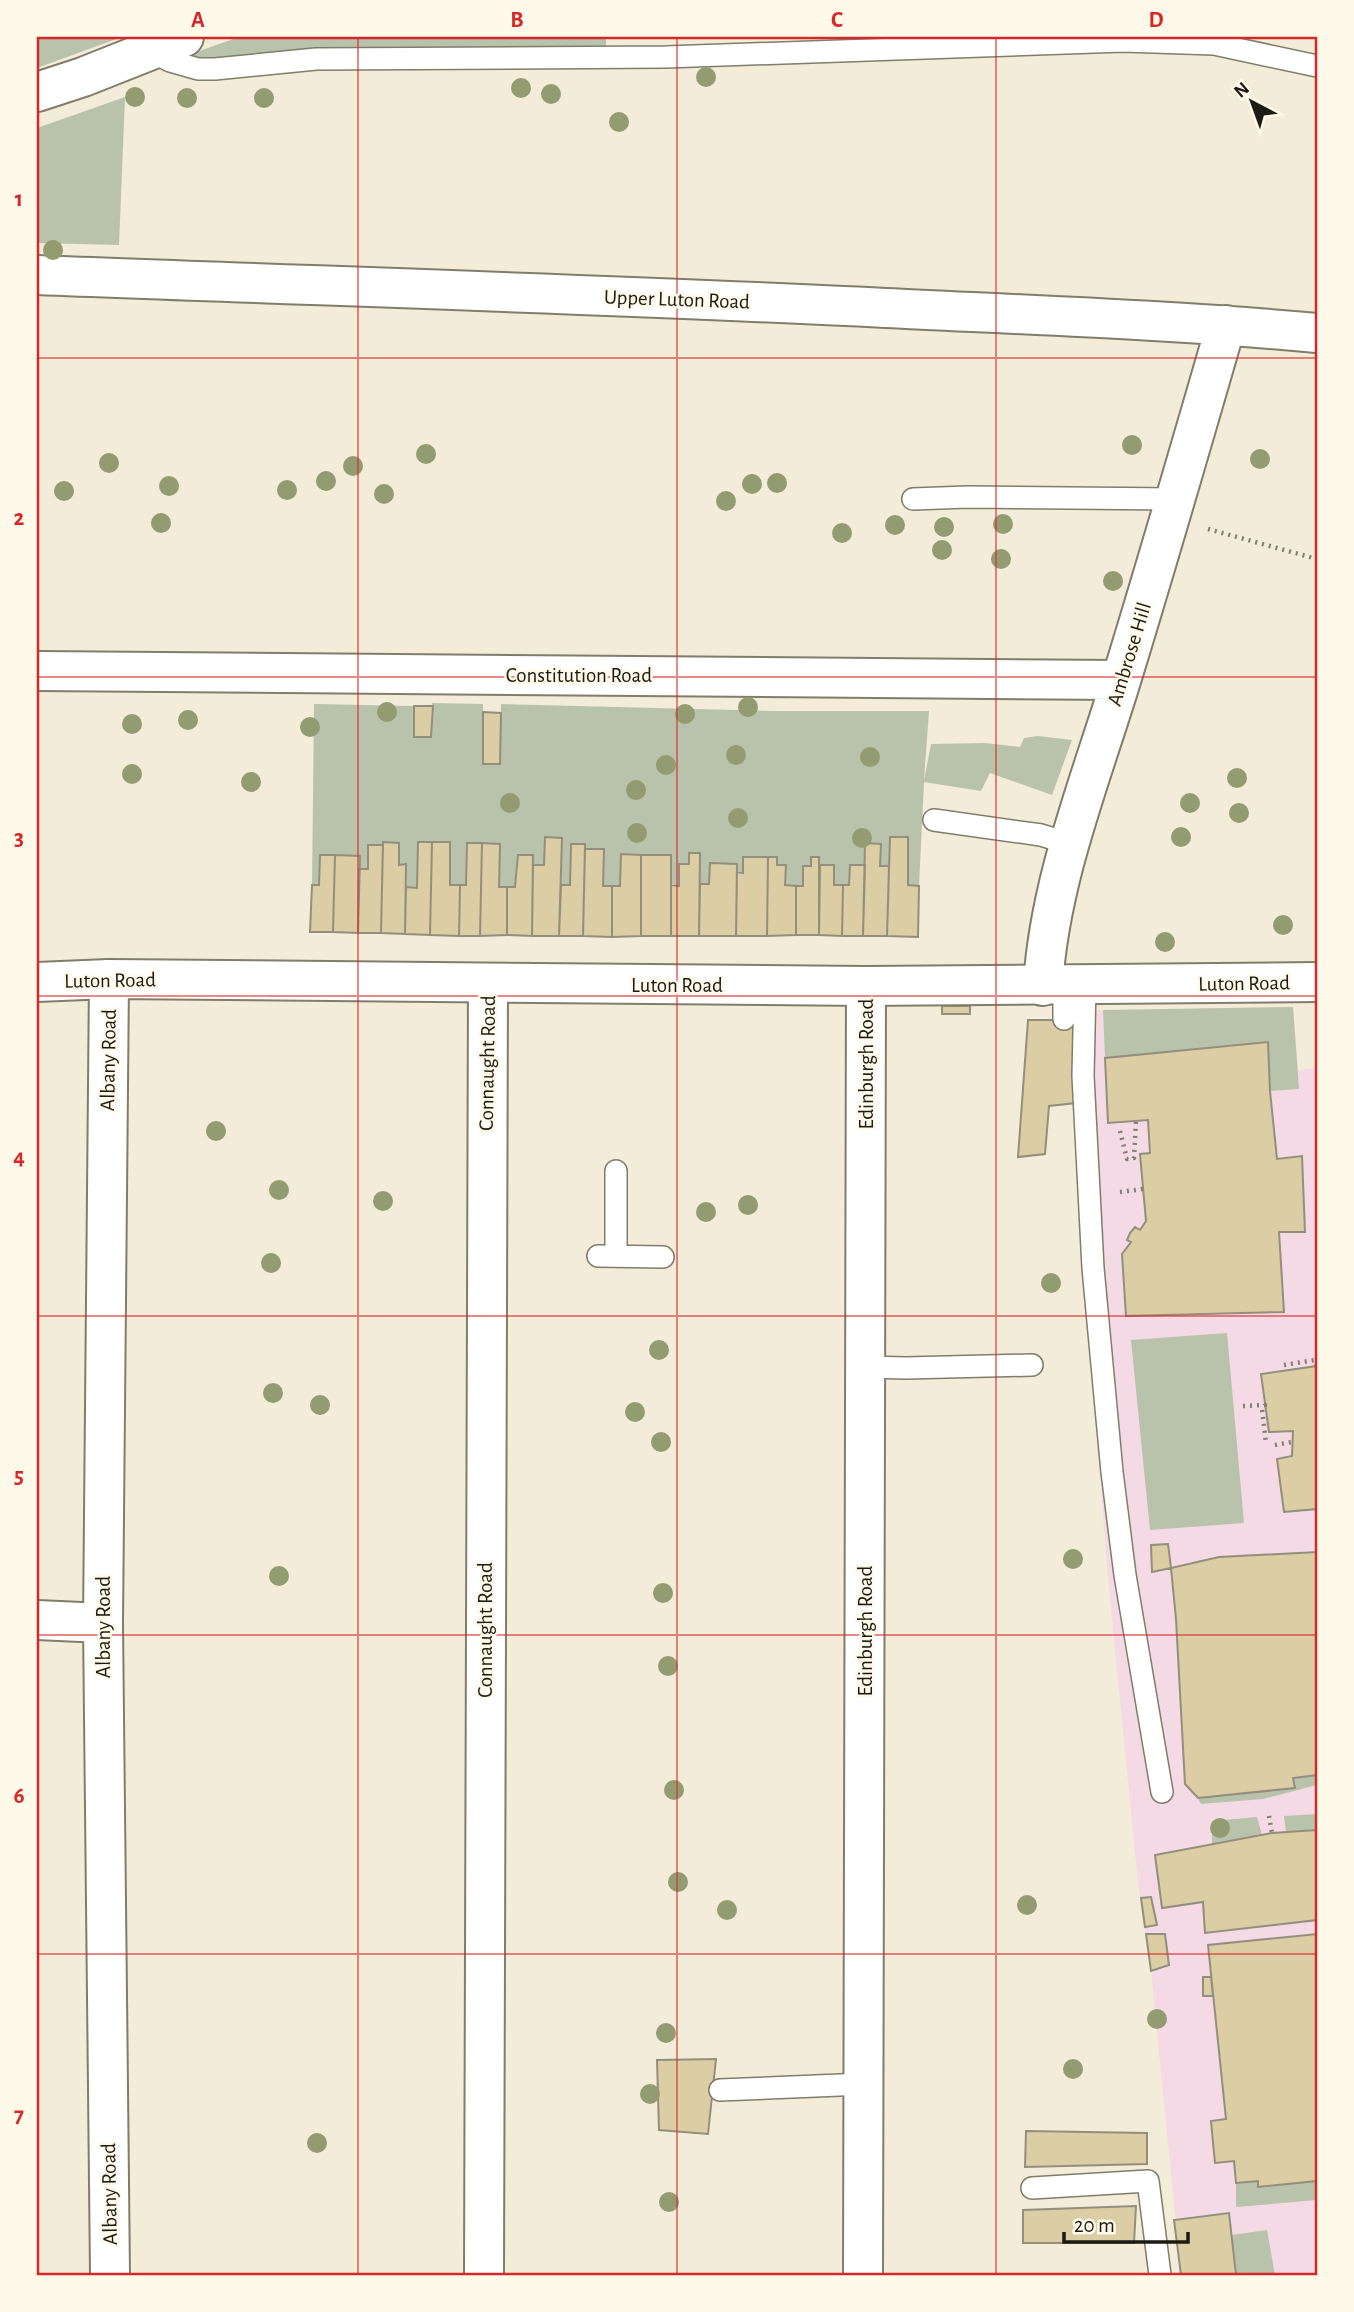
<svg xmlns="http://www.w3.org/2000/svg" width="1354" height="2312" font-family="'Alegreya Sans',sans-serif">
<rect width="100%" height="100%" fill="#f2ecd8"/>
<!-- education -->
<path fill="#f3dae4" d="M1293,1007L1298,1070L1317,1068V2275H1181L1151,1971L1138,1883L1106,1557L1078,1135L1073,1011Z"/>
<!-- green -->
<path fill="#b9c3ab" d="M37,37H122L37,68Z
M239,37H606V50L192,60L188,55Z
M125,97L119,245L37,243V128Z
M432,703L483,704V764H500L501,704L772,711H929L924,780L931,744L985,743L1020,747L1024,738L1038,736L1072,740L1052,795L990,773L981,791L924,782L919,886L908,885V837H890L889,866H880L881,844H866L865,865H850L849,885H834V865H820L819,857H811V866L803,867V886L785,885V865H777V857H744L743,873L737,872L736,864H710L709,884H700L699,853H689V864H679V886H603L604,849H585V844H572L570,885H561L562,838L546,837L544,865H533V855H518L515,887H499V844L467,843L466,885H450L449,842H418L417,888L406,887V865H399V843L384,842L383,845H368V869H359V856L320,855L319,885H312L314,704L414,706V737H431Z
M1293,1007L1299,1089L1270,1091L1268,1042L1105,1058L1103,1010Z
M1227,1333L1244,1523L1150,1530L1131,1340Z
M1317,1775V1785L1263,1799L1201,1804L1198,1798L1294,1788L1293,1778Z
M1317,1814V1830L1286,1832L1284,1816Z
M1257,1817L1262,1835L1212,1846V1821Z
M1258,2181L1259,2187L1317,2181V2200L1236,2207V2183Z
M1267,2230L1275,2275H1236L1232,2235Z"/>
<!-- building -->
<path fill="#dbcda4" stroke="#948e7c" stroke-width="2" d="M414,706H433L431,737H414Z
M483,712L501,713L500,764H483Z
M545,837L562,838L559,936H532L533,865H544Z
M890,837H908V885L919,886L918,937L887,936Z
M383,842L399,843V865L406,864L405,934L381,933Z
M418,842H432L430,935L405,934L406,887L417,888Z
M432,842H450V885H460L459,936L430,935Z
M467,843H482L480,936H459L460,885H466Z
M482,843L500,844L499,887H507V935L480,936Z
M865,843L881,844L880,866H889L887,936H863Z
M571,844H585L583,936H559L561,885H570Z
M368,845H383L381,933H358L359,869H368Z
M585,849H604L603,886H612V937L583,936Z
M689,853H700L699,936H671V885L679,886V864H689Z
M621,854L641,855V936L612,937V886H620Z
M320,855H335L333,932H310L312,885H319Z
M335,855L360,856L358,933L333,932Z
M518,855H533L532,936L507,935V887H515Z
M641,855H671V936H641Z
M743,857H768L767,936H736L737,872L743,873Z
M768,857H777V865H786L785,885L796,886V935L767,936Z
M811,857H819V935H796V886H803V866H811Z
M710,863L737,864L736,936H699L700,884H709Z
M820,865H834V885H843L842,936L819,935Z
M850,865H865L863,936H842L843,885H849Z
M942,1006H970V1014H942Z
M1028,1020H1073L1076,1103L1049,1106L1045,1154L1018,1157Z
M1268,1042L1270,1091L1277,1159L1302,1156L1305,1232H1279L1284,1312L1126,1316L1122,1254L1131,1242L1127,1240L1130,1233L1135,1227L1140,1230L1146,1221L1140,1154L1150,1153L1148,1120L1108,1123L1105,1058Z
M1317,1366V1509L1284,1512L1277,1459L1292,1456L1293,1431L1269,1432L1261,1374Z
M1168,1544L1171,1568L1152,1572L1151,1545Z
M1317,1552V1775L1293,1778L1295,1788L1198,1798L1185,1784L1176,1619L1171,1568L1219,1557Z
M1317,1830V1920L1205,1933L1203,1902L1162,1908L1155,1855L1272,1833Z
M1151,1897L1157,1925L1145,1927L1141,1898Z
M1146,1934H1165L1169,1965L1151,1971Z
M1317,1934V2181L1258,2187V2181L1236,2183L1234,2161L1215,2163L1211,2121L1226,2119L1208,1945Z
M1203,1977H1211L1213,1996H1203Z
M716,2059L708,2134L659,2130L657,2060Z
M1026,2131L1147,2133V2164L1025,2167Z
M1136,2206L1134,2243H1023V2210Z
M1229,2213L1236,2275H1181L1174,2220Z"/>
<g fill="none" stroke-linecap="round" stroke-linejoin="round">
<!-- service casing -->
<g stroke="#827c6b" stroke-width="24">
<path id="service" d="M155,49L159,55L170,61L198,69H215L316,59L666,57L1123,41L1214,44L1317,66
M913,499L967,497L1175,499
M934,820L1041,835L1070,844
M1085,985L1083,1076L1093,1268L1112,1472L1125,1575L1162,1792
M1064,1019V986
M616,1171V1256
M598,1256L663,1257
M866,1367L906,1368L1032,1365
M720,2090L864,2084
M1032,2188L1148,2181L1160,2275"/>
</g>
<!-- minor casing -->
<g stroke="#827c6b" stroke-width="42">
<path id="minor" d="M37,92L83,77L184,37
M37,275C320,286 603,294 886,308C1030,315 1174,320 1317,333
M37,671L1121,680
M109,979L103,1623L110,2275
M1043,986C1049,884 1089,784 1119,687C1156,567 1191,446 1226,325
M37,1620L103,1623
M484,2275L488,984
M863,2275L866,986"/>
</g>
<!-- tertiary casing -->
<g stroke="#827c6b" stroke-width="42">
<path id="tertiary" d="M37,982L109,979L866,986L1317,982"/>
</g>
<!-- path -->
<path stroke="#827e71" stroke-width="4.5" stroke-dasharray="2 5" stroke-linecap="butt" d="M1208,529L1317,559
M1120,1131L1127,1159L1134,1158L1136,1121
M1120,1192L1143,1189
M1284,1365L1315,1360L1317,1365
M1243,1406L1265,1405L1262,1409L1266,1443
M1275,1445L1292,1442
M1269,1816L1272,1833"/>
<!-- service -->
<use href="#service" stroke="#fff" stroke-width="21"/>
<!-- minor -->
<use href="#minor" stroke="#fff" stroke-width="38"/>
<!-- tertiary -->
<use href="#tertiary" stroke="#fff" stroke-width="38"/>
</g>
<!-- trees -->
<g fill="#939b71">
<circle cx="706" cy="77" r="10"/>
<circle cx="521" cy="88" r="10"/>
<circle cx="551" cy="94" r="10"/>
<circle cx="135" cy="97" r="10"/>
<circle cx="187" cy="98" r="10"/>
<circle cx="264" cy="98" r="10"/>
<circle cx="619" cy="122" r="10"/>
<circle cx="53" cy="250" r="10"/>
<circle cx="1132" cy="445" r="10"/>
<circle cx="426" cy="454" r="10"/>
<circle cx="1260" cy="459" r="10"/>
<circle cx="109" cy="463" r="10"/>
<circle cx="353" cy="466" r="10"/>
<circle cx="326" cy="481" r="10"/>
<circle cx="777" cy="483" r="10"/>
<circle cx="752" cy="484" r="10"/>
<circle cx="169" cy="486" r="10"/>
<circle cx="287" cy="490" r="10"/>
<circle cx="64" cy="491" r="10"/>
<circle cx="384" cy="494" r="10"/>
<circle cx="726" cy="501" r="10"/>
<circle cx="161" cy="523" r="10"/>
<circle cx="1003" cy="524" r="10"/>
<circle cx="895" cy="525" r="10"/>
<circle cx="944" cy="527" r="10"/>
<circle cx="842" cy="533" r="10"/>
<circle cx="942" cy="550" r="10"/>
<circle cx="1001" cy="559" r="10"/>
<circle cx="1113" cy="581" r="10"/>
<circle cx="748" cy="707" r="10"/>
<circle cx="387" cy="712" r="10"/>
<circle cx="685" cy="714" r="10"/>
<circle cx="188" cy="720" r="10"/>
<circle cx="132" cy="724" r="10"/>
<circle cx="310" cy="727" r="10"/>
<circle cx="736" cy="755" r="10"/>
<circle cx="870" cy="757" r="10"/>
<circle cx="666" cy="765" r="10"/>
<circle cx="132" cy="774" r="10"/>
<circle cx="1237" cy="778" r="10"/>
<circle cx="251" cy="782" r="10"/>
<circle cx="636" cy="790" r="10"/>
<circle cx="510" cy="803" r="10"/>
<circle cx="1190" cy="803" r="10"/>
<circle cx="1239" cy="813" r="10"/>
<circle cx="738" cy="818" r="10"/>
<circle cx="637" cy="833" r="10"/>
<circle cx="1181" cy="837" r="10"/>
<circle cx="862" cy="838" r="10"/>
<circle cx="1283" cy="925" r="10"/>
<circle cx="1165" cy="942" r="10"/>
<circle cx="216" cy="1131" r="10"/>
<circle cx="279" cy="1190" r="10"/>
<circle cx="383" cy="1201" r="10"/>
<circle cx="748" cy="1205" r="10"/>
<circle cx="706" cy="1212" r="10"/>
<circle cx="271" cy="1263" r="10"/>
<circle cx="1051" cy="1283" r="10"/>
<circle cx="659" cy="1350" r="10"/>
<circle cx="273" cy="1393" r="10"/>
<circle cx="320" cy="1405" r="10"/>
<circle cx="635" cy="1412" r="10"/>
<circle cx="661" cy="1442" r="10"/>
<circle cx="1073" cy="1559" r="10"/>
<circle cx="279" cy="1576" r="10"/>
<circle cx="663" cy="1593" r="10"/>
<circle cx="668" cy="1666" r="10"/>
<circle cx="674" cy="1790" r="10"/>
<circle cx="1220" cy="1828" r="10"/>
<circle cx="678" cy="1882" r="10"/>
<circle cx="1027" cy="1905" r="10"/>
<circle cx="727" cy="1910" r="10"/>
<circle cx="1157" cy="2019" r="10"/>
<circle cx="666" cy="2033" r="10"/>
<circle cx="1073" cy="2069" r="10"/>
<circle cx="650" cy="2094" r="10"/>
<circle cx="317" cy="2143" r="10"/>
<circle cx="669" cy="2202" r="10"/>
</g>
<!-- grid -->
<path fill="none" stroke="#d62828" stroke-width="2" stroke-opacity="0.55" d="M358,37V2275M677,37V2275M996,37V2275M37,358H1317M37,677H1317M37,996H1317M37,1316H1317M37,1635H1317M37,1954H1317"/>
<g text-anchor="middle" stroke-width="5" stroke-linejoin="round" paint-order="stroke">
<!-- street labels -->
<g font-size="21" fill="#1c1a13" stroke="#fef9e9">
<text transform="translate(677 299) rotate(2)" y="7">Upper Luton Road</text>
<text transform="translate(1129 654) rotate(-73)" y="7">Ambrose Hill</text>
<text x="579" y="682">Constitution Road</text>
<text transform="translate(110 980) rotate(-1)" y="7">Luton Road</text>
<text transform="translate(1244 983) rotate(-1)" y="7">Luton Road</text>
<text x="677" y="992">Luton Road</text>
<text transform="translate(108 1060) rotate(-89)" y="7">Albany Road</text>
<text transform="translate(487 1063) rotate(-89)" y="7">Connaught Road</text>
<text transform="translate(866 1064) rotate(-90)" y="7">Edinburgh Road</text>
<text transform="translate(103 1627) rotate(-90)" y="7">Albany Road</text>
<text transform="translate(485 1630) rotate(-90)" y="7">Connaught Road</text>
<text transform="translate(865 1631) rotate(-90)" y="7">Edinburgh Road</text>
<text transform="translate(109 2194) rotate(-91)" y="7">Albany Road</text>
</g>
</g>
<!-- border -->
<rect width="1354" height="2312" fill="none" stroke="#fef9e9" stroke-width="77"/>
<!-- north arrow -->
<g transform="translate(1252 102) rotate(319)" stroke="#fef9e9" stroke-width="5" paint-order="stroke">
<path d="M0-5L12 26L0 18L-12 26Z" fill="#1c1a13"/>
<text y="-10" font-size="19" font-weight="bold" text-anchor="middle" fill="#1c1a13">N</text>
</g>
<!-- scale -->
<path d="M1064 2232v10h124v-10" fill="none" stroke="#1c1a13" stroke-width="3.5"/>
<text x="1074" y="2232" font-size="21" fill="#1c1a13" stroke="#fef9e9" stroke-width="5" paint-order="stroke">20 m</text>
<rect x="38" y="38" width="1278" height="2236" fill="none" stroke="#d62828" stroke-width="2.5"/>
<g font-size="23" text-anchor="middle" font-weight="bold" fill="#d62828">
<text x="198" y="27">A</text>
<text x="517" y="27">B</text>
<text x="837" y="27">C</text>
<text x="1156" y="27">D</text>
<text x="19" y="206">1</text>
<text x="19" y="525">2</text>
<text x="19" y="845">3</text>
<text x="19" y="1164">4</text>
<text x="19" y="1483">5</text>
<text x="19" y="1803">6</text>
<text x="19" y="2122">7</text>
</g>
</svg>
